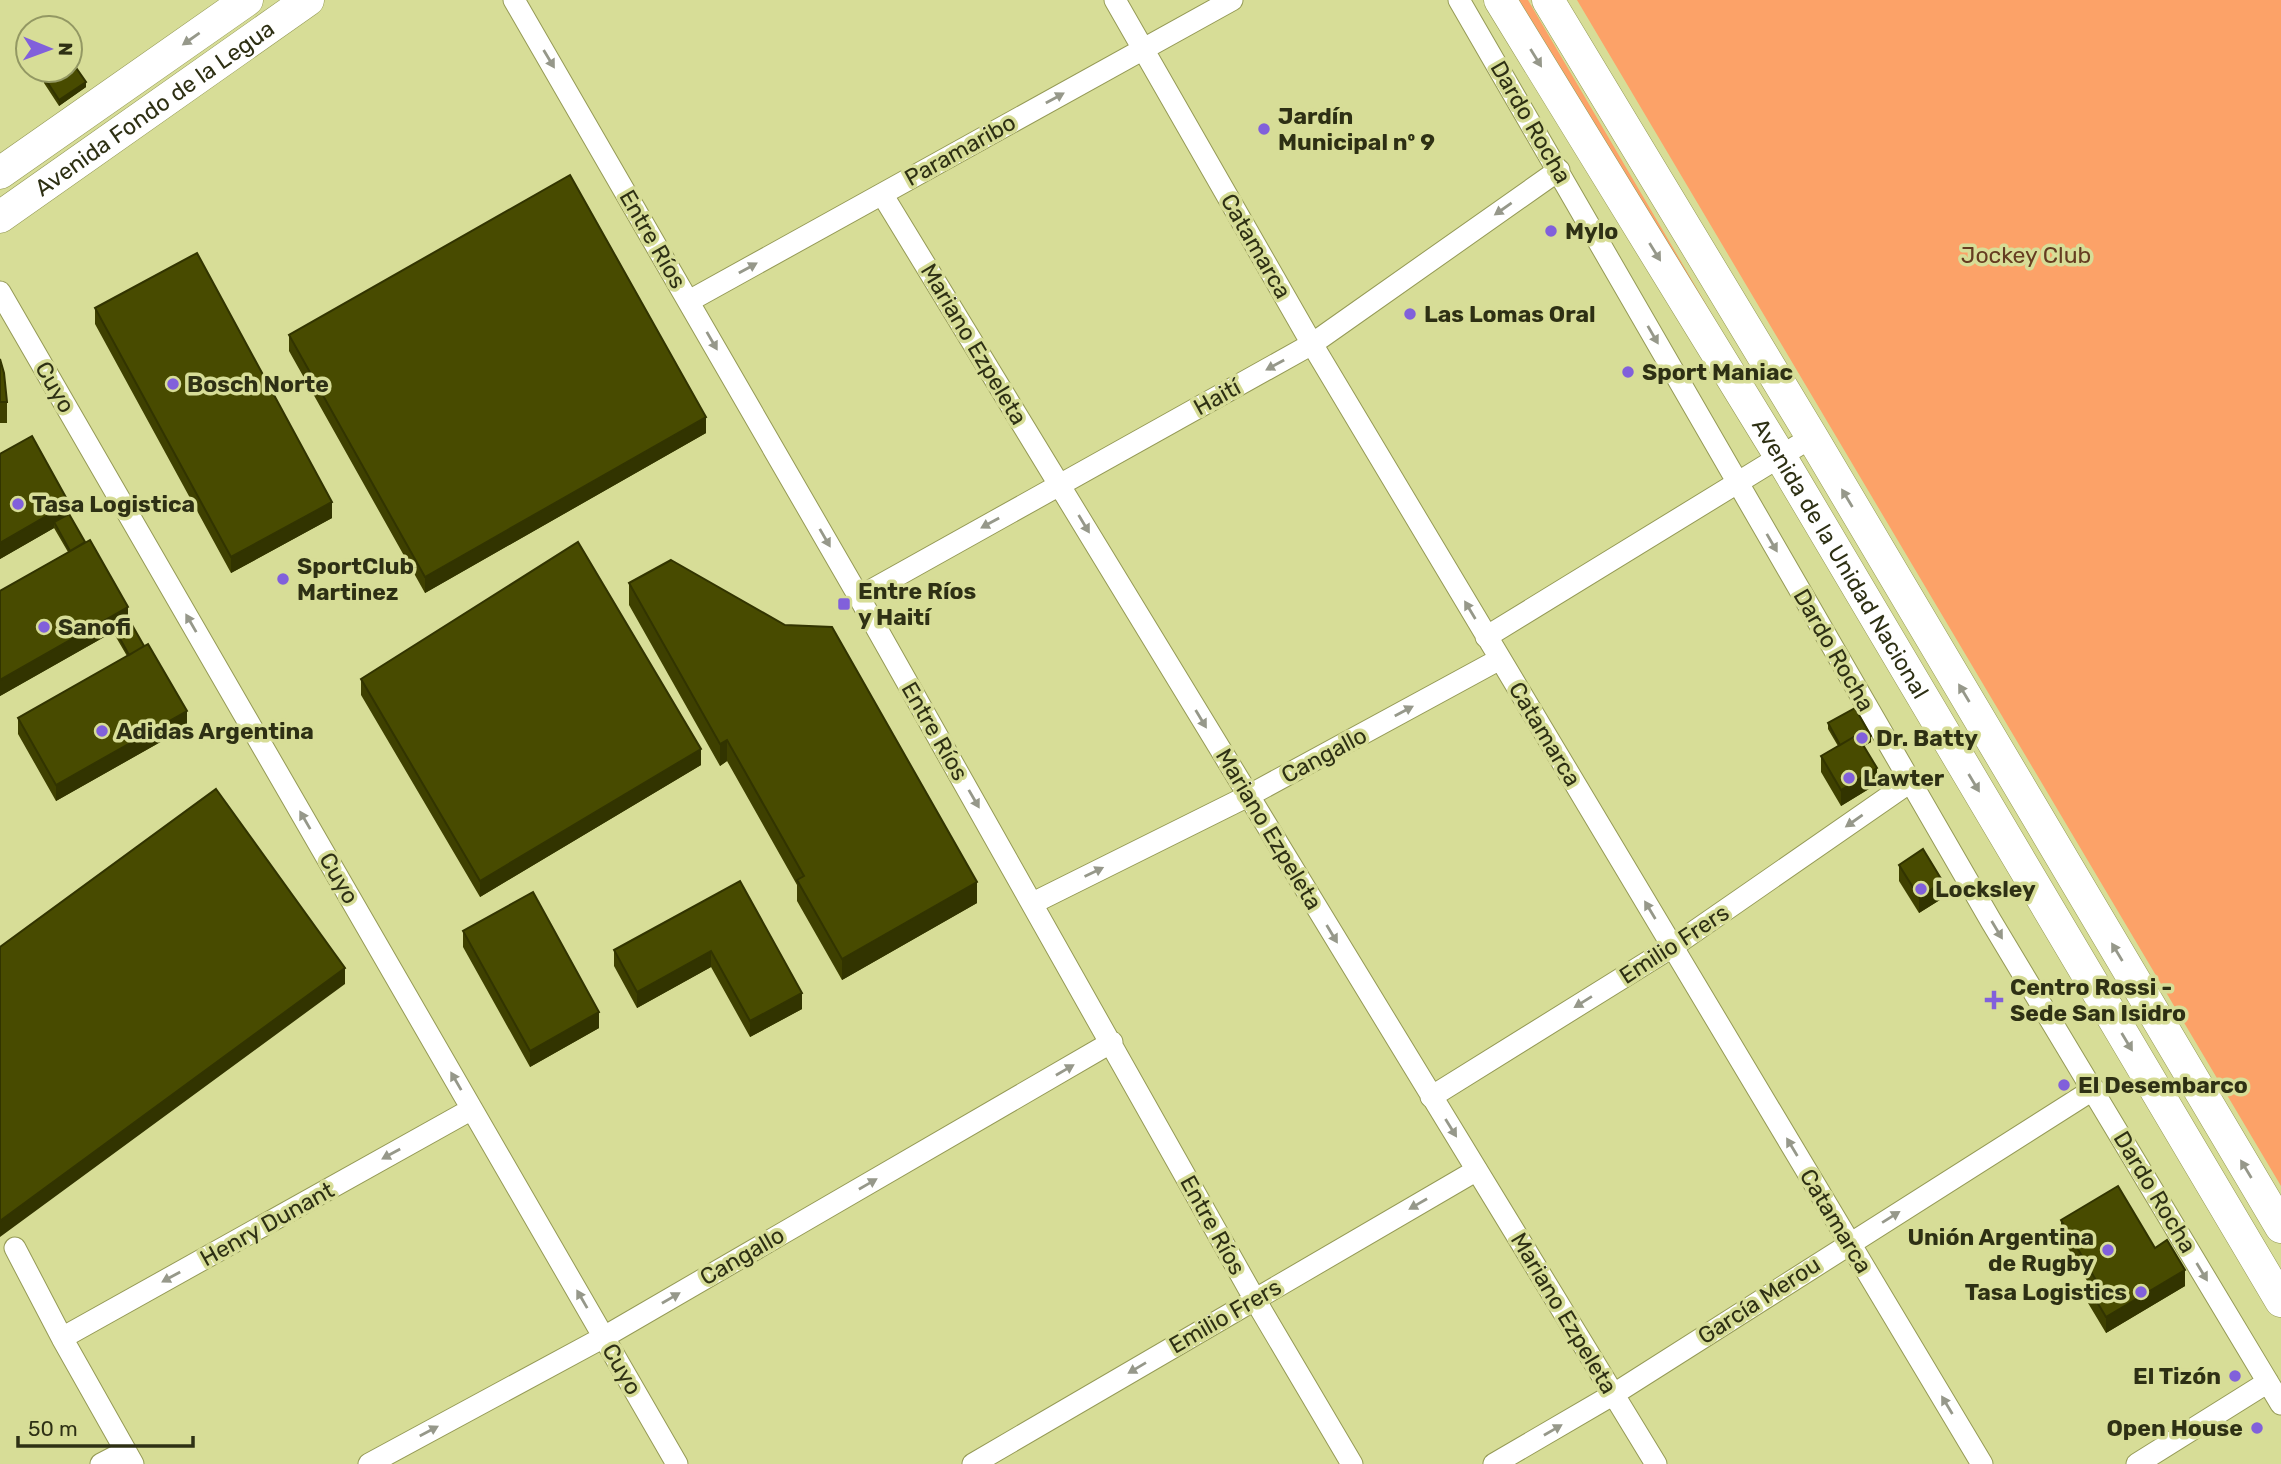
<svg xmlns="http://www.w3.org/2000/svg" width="2281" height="1464" font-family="Rubik,sans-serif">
<rect width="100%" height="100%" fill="#d7dd97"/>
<!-- green -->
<path fill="#fca268" d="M1515,0H1528L1758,393Z
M1577,0H2281V1186Z"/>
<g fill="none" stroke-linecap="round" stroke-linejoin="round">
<!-- minor casing -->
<g stroke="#959a56" stroke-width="23">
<path id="minor" d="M514,0L859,597L1254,1298L1352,1464
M1115,0L1312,344L1982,1464
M1459,0L1991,921L2281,1404
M882,194L1656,1464
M0,292L677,1464
M689,301L1232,0
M859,597L1312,344L1559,170
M1486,637L1812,437
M1033,903L1248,796L1500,659
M1431,1097L1672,947L1910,782
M15,1248L62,1338L133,1464
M62,1338L472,1109
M101,1464L126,1451
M369,1464L604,1337L1112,1042
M973,1464L1477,1170
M1494,1464L1614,1394L2094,1089
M2137,1464L2268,1382"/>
</g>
<!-- secondary casing -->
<g stroke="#959a56" stroke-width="33">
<g id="secondary">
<path id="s1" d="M1500,0L1780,456L2281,1301"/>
<path d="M1548,0L1812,437L2281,1227"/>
<path d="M0,173L247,0"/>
<path id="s2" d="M0,217L308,0"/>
</g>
</g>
<!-- minor -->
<use href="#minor" stroke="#fff" stroke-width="21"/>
<!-- secondary -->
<use href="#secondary" stroke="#fff" stroke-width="32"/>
</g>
<!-- wall -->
<path fill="#3e4000" d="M44,77L86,87L59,106L44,83Z
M95,308L332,518L231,573L95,324Z
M289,335L706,433L425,593L289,351Z
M0,359L7,402V423H0Z
M0,454L69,514L128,618L187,727L56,801L18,734V718L127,656L113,632L0,696V591L68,552L54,528L0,559Z
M629,583L977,903L842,980L797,901V885L727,761L720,766L629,605Z
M361,679L701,765L480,897L361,695Z
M1828,723L1871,742L1864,746L1877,784L1841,806L1821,772V756L1838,746L1828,729Z
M1899,865L1943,898L1919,913L1899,881Z
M740,881L802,1009L750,1037L711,967L637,1008L614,966V950Z
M463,931L599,1028L530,1067L463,947Z
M2061,1220L2155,1248L2185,1286L2106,1333L2088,1303V1287L2090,1286L2061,1236Z"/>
<!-- shaded-wall -->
<path fill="#323400" d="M86,82V87L59,106V100Z
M706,417V433L425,593V577Z
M332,502V518L231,573V557Z
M69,503V519L54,522V528L0,559V543Z
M128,607V623L113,626V632L0,696V680Z
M187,711V727L56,801V785Z
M1871,736V742L1844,757V751Z
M727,740V761L720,766V744Z
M701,749V765L480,897V881Z
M1877,768V784L1841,806V790Z
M977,882V903L842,980V959Z
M1943,882V898L1919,913V897Z
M711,951V967L637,1008V992Z
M345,968V984L0,1237V1221Z
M802,993V1009L750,1037V1021Z
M599,1012V1028L530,1067V1051Z
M2185,1270V1286L2106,1333V1317Z"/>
<!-- building -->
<path fill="#484b00" stroke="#323400" stroke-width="2" d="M70,59L86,82L59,100L44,77L54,70H70Z
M570,175L706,417L425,577L289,335Z
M197,253L332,502L231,557L95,308Z
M0,359L4,373L7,402H0Z
M32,436L69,503L0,543V454Z
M69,514L85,542L70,551L54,522Z
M90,540L128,607L0,680V591Z
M578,542L701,749L480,881L361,679Z
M671,560L785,625L832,627L977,882L842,959L797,880L804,876L727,740L720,744L629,583Z
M128,618L144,646L129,655L113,626Z
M148,644L187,711L56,785L18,718Z
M1855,708L1871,736L1862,742L1857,735L1840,745L1828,723Z
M1857,735L1877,768L1841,790L1821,756Z
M216,789L345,968L0,1221V947Z
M1923,849L1943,882L1919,897L1899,865Z
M740,881L802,993L750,1021L711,951L637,992L614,950Z
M533,892L599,1012L530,1051L463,931Z
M2118,1186L2155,1248L2167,1240L2185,1270L2106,1317L2088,1287L2097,1282L2061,1220Z"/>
<!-- one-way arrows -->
<defs><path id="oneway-solid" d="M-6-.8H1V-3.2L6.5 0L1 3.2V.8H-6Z" transform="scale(1.75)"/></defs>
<g fill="#96988a">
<use href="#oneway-solid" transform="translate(191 39) rotate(145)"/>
<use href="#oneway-solid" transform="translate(1536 58) rotate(58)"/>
<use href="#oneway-solid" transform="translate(549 59) rotate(59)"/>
<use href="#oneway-solid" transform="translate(1055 98) rotate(-29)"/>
<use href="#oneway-solid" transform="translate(1503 209) rotate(145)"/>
<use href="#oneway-solid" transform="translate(1655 252) rotate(58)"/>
<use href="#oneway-solid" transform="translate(748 268) rotate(-29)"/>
<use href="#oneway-solid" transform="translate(1653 335) rotate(60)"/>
<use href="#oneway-solid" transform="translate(712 341) rotate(60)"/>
<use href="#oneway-solid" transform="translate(1275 365) rotate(151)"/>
<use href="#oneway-solid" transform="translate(1847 498) rotate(-121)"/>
<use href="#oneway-solid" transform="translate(990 523) rotate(151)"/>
<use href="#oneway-solid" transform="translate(1084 524) rotate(59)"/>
<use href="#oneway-solid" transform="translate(825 538) rotate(60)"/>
<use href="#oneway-solid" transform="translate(1772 543) rotate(60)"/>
<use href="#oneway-solid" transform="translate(1470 610) rotate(-121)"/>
<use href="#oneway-solid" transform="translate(191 623) rotate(-120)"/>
<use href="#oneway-solid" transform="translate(1964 693) rotate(-121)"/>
<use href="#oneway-solid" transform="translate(1404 711) rotate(-28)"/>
<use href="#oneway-solid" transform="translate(1201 719) rotate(59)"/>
<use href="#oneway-solid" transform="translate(1974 783) rotate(59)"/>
<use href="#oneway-solid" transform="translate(974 799) rotate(60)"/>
<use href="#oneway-solid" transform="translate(305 820) rotate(-120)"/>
<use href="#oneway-solid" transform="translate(1854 821) rotate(145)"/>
<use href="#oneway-solid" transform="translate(1094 872) rotate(-26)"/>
<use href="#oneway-solid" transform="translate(1650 910) rotate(-121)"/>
<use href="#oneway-solid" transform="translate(1997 930) rotate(59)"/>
<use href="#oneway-solid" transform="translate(1332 934) rotate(59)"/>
<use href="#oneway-solid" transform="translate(2117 952) rotate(-121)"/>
<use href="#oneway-solid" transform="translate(1583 1002) rotate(148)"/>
<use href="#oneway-solid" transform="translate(2127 1042) rotate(59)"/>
<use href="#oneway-solid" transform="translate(1065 1070) rotate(-30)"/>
<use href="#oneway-solid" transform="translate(456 1081) rotate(-120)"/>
<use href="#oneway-solid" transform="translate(1451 1128) rotate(58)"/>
<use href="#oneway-solid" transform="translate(1792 1147) rotate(-121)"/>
<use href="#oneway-solid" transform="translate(391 1154) rotate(151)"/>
<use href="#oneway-solid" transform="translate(2246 1169) rotate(-121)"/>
<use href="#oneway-solid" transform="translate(868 1184) rotate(-30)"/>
<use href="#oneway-solid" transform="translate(1418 1204) rotate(150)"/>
<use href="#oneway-solid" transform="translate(1891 1217) rotate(-32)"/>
<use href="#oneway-solid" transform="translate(2202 1272) rotate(59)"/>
<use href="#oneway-solid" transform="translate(171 1277) rotate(151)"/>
<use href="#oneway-solid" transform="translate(671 1298) rotate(-30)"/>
<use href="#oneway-solid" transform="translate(582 1299) rotate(-120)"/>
<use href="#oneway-solid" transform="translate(1137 1368) rotate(149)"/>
<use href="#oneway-solid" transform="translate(1947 1405) rotate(-121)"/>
<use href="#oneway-solid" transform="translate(1553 1430) rotate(-30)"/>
<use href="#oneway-solid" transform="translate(429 1431) rotate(-28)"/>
</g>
<!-- markers -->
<g fill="#8160db" stroke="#d7dd97" stroke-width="2.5">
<circle cx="1264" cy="129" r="7"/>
<circle cx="1551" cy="231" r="7"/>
<circle cx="1410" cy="314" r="7"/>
<circle cx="1628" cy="372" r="7"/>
<circle cx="173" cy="384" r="7"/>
<circle cx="18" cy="504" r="7"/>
<circle cx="283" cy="579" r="7"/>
<rect x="837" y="597" width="14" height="14" rx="3.5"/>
<circle cx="44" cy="627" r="7"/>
<circle cx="102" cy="731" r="7"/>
<circle cx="1862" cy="738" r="7"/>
<circle cx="1849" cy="778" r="7"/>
<circle cx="1921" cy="889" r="7"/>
<path d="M1990.5 989.5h7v7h7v7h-7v7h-7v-7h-7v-7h7z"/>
<circle cx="2064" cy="1085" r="7"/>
<circle cx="2108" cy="1250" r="7"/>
<circle cx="2141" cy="1292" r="7"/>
<circle cx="2235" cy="1376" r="7"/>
<circle cx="2257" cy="1428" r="7"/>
</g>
<g text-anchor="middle" stroke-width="7" stroke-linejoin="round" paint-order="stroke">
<!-- street labels -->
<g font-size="23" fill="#2e3014" stroke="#d7dd97">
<text dy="8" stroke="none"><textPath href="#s2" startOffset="189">Avenida Fondo de la Legua</textPath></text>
<text transform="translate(1531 122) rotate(60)" y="8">Dardo Rocha</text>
<text transform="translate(960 150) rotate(-29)" y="8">Paramaribo</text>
<text transform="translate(653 239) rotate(60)" y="8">Entre Ríos</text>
<text transform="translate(1256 246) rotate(60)" y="8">Catamarca</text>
<text transform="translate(974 344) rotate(59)" y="8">Mariano Ezpeleta</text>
<text transform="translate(55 387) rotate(60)" y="8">Cuyo</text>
<text transform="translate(1217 397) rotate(-29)" y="8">Haití</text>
<text dy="8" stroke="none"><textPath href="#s1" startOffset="654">Avenida de la Unidad Nacional</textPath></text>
<text transform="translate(1834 650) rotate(60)" y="8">Dardo Rocha</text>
<text transform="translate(935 731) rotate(60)" y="8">Entre Ríos</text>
<text transform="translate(1545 734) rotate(59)" y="8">Catamarca</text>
<text transform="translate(1324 755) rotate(-28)" y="8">Cangallo</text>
<text transform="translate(1269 829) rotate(59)" y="8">Mariano Ezpeleta</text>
<text transform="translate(339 878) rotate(60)" y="8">Cuyo</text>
<text transform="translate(1674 944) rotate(-33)" y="8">Emilio Frers</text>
<text transform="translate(2155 1192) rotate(59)" y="8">Dardo Rocha</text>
<text transform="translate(1836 1221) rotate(59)" y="8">Catamarca</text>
<text transform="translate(267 1224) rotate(-29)" y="8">Henry Dunant</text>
<text transform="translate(1213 1225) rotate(61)" y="8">Entre Ríos</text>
<text transform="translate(742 1256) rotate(-30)" y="8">Cangallo</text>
<text transform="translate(1759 1300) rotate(-33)" y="8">García Merou</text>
<text transform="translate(1564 1313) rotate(59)" y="8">Mariano Ezpeleta</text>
<text transform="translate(1225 1316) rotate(-30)" y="8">Emilio Frers</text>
<text transform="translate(622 1369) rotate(60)" y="8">Cuyo</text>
</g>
<!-- poi labels -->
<g font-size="23" font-weight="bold" fill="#2e3014" stroke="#d7dd97" text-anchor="start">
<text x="1278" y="124">Jardín<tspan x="1278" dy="26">Municipal nº 9</tspan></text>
<text x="1565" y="239">Mylo</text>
<text x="1424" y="322">Las Lomas Oral</text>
<text x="1642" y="380">Sport Maniac</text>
<text x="187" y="392">Bosch Norte</text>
<text x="32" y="512">Tasa Logistica</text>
<text x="297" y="574">SportClub<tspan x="297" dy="26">Martinez</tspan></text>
<text x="858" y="599">Entre Ríos<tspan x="858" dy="26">y Haití</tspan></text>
<text x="58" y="635">Sanofi</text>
<text x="116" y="739">Adidas Argentina</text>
<text x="1876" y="746">Dr. Batty</text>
<text x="1863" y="786">Lawter</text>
<text x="1935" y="897">Locksley</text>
<text x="2010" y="995">Centro Rossi -<tspan x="2010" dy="26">Sede San Isidro</tspan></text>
<text x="2078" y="1093">El Desembarco</text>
<text x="2094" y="1245" text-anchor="end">Unión Argentina<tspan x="2094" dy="26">de Rugby</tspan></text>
<text x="2127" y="1300" text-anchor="end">Tasa Logistics</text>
<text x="2221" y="1384" text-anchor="end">El Tizón</text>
<text x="2243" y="1436" text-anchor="end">Open House</text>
</g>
<!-- park labels -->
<g font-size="23" fill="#653c21" stroke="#d7dd97">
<text x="2026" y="263">Jockey Club</text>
</g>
</g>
<!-- north arrow -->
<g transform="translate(49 49) rotate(91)"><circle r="33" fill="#d7dd97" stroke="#939863" stroke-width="2"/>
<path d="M0-5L12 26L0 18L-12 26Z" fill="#8160db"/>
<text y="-10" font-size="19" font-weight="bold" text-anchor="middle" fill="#2e3014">N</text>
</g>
<!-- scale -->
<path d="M18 1436v10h175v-10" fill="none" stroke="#2e3014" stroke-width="3.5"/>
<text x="28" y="1436" font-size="21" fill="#2e3014" stroke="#d7dd97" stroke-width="5" paint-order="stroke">50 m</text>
</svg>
